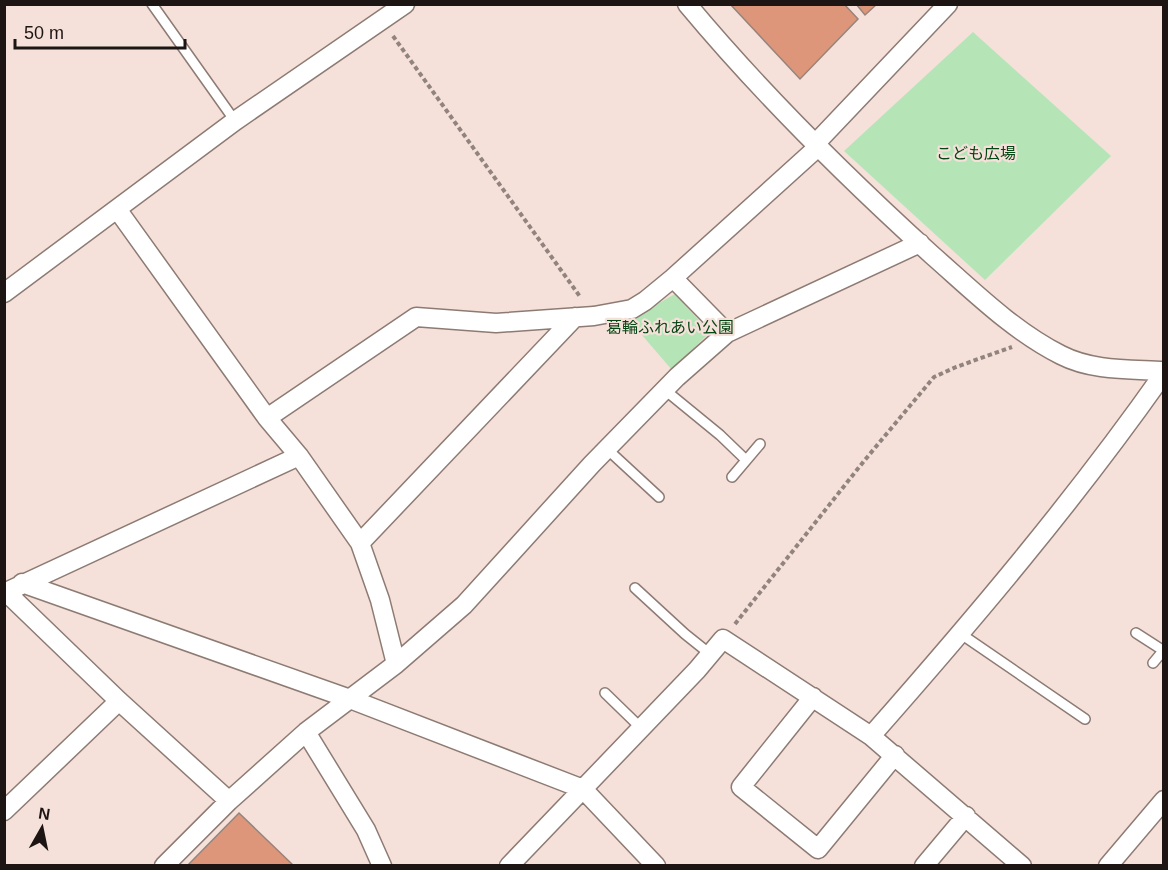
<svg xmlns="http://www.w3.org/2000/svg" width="1168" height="870" font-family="Arial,'Noto Sans JP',sans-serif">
<rect width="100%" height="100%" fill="#f5e1d9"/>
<!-- green -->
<path fill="#b5e5b7" d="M973,32L1111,156L985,280L844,151Z
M675,294L710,332L672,370L629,320Z"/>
<!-- building -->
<path fill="#dd9679" stroke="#96847c" stroke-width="1.5" d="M730,4H844L858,19L800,79Z
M856,4H877L865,15Z
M239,813L294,866H187Z"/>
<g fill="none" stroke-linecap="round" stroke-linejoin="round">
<!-- service casing -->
<g stroke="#8d7b73" stroke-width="12">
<path id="service" d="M152,4L235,121
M665,390L720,435L746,460
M607,449L659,497
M732,477L760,444
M635,588L685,634L710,654
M1136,633L1164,651
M961,634L1085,719
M1153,663L1163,651
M605,693L641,728"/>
</g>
<!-- minor casing -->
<g stroke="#8d7b73" stroke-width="21">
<path id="minor" d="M687,4C762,94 845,176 932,255C972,290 1013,331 1061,355C1092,371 1129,369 1164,371
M815,144L948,4
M117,209L267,418L299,456L360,543L380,600L396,664
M673,278L727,333
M4,293L235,121L405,4
M267,418L416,317L496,323L594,316L632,309L645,301L673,278L818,147
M360,543L575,317
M22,583L350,699L583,789L656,866
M6,592L119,701L229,801
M4,593L299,456
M813,697L741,787L818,849L895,755
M306,732L366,830L382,866
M871,736C974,619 1074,501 1164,373
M4,811L119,701
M164,866L229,801L306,732L396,664L464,605L592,464L677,377L727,333L920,243
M509,866L697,670L723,639L871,736L1022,866
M924,866L966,816
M1108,866L1164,800"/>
</g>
<!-- path -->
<path stroke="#91837e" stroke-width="4" stroke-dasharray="4.5 3" stroke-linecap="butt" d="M393,36L581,298
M735,624L864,461L934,377L956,367L1012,347"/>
<!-- service -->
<use href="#service" stroke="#fff" stroke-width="9"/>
<!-- minor -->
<use href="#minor" stroke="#fff" stroke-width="18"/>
</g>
<g text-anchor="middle" stroke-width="4.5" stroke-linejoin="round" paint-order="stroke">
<!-- park labels -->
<g font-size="16" fill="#044513" stroke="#f5e1d9">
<text x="976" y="159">こども広場</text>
<text x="670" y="333">葛輪ふれあい公園</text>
</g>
</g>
<!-- border -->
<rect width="1168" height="870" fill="none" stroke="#1c1513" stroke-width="12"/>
<!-- north arrow -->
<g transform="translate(42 828) rotate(9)" stroke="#f5e1d9" stroke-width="4.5" paint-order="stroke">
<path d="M0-4.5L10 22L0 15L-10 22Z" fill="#1c1513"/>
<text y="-9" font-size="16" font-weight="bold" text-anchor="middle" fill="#1c1513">N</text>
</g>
<!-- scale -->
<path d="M15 39v9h170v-9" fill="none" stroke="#1c1513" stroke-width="3"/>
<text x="24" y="39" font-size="18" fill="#1c1513" stroke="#f5e1d9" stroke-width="4.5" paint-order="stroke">50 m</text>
</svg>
